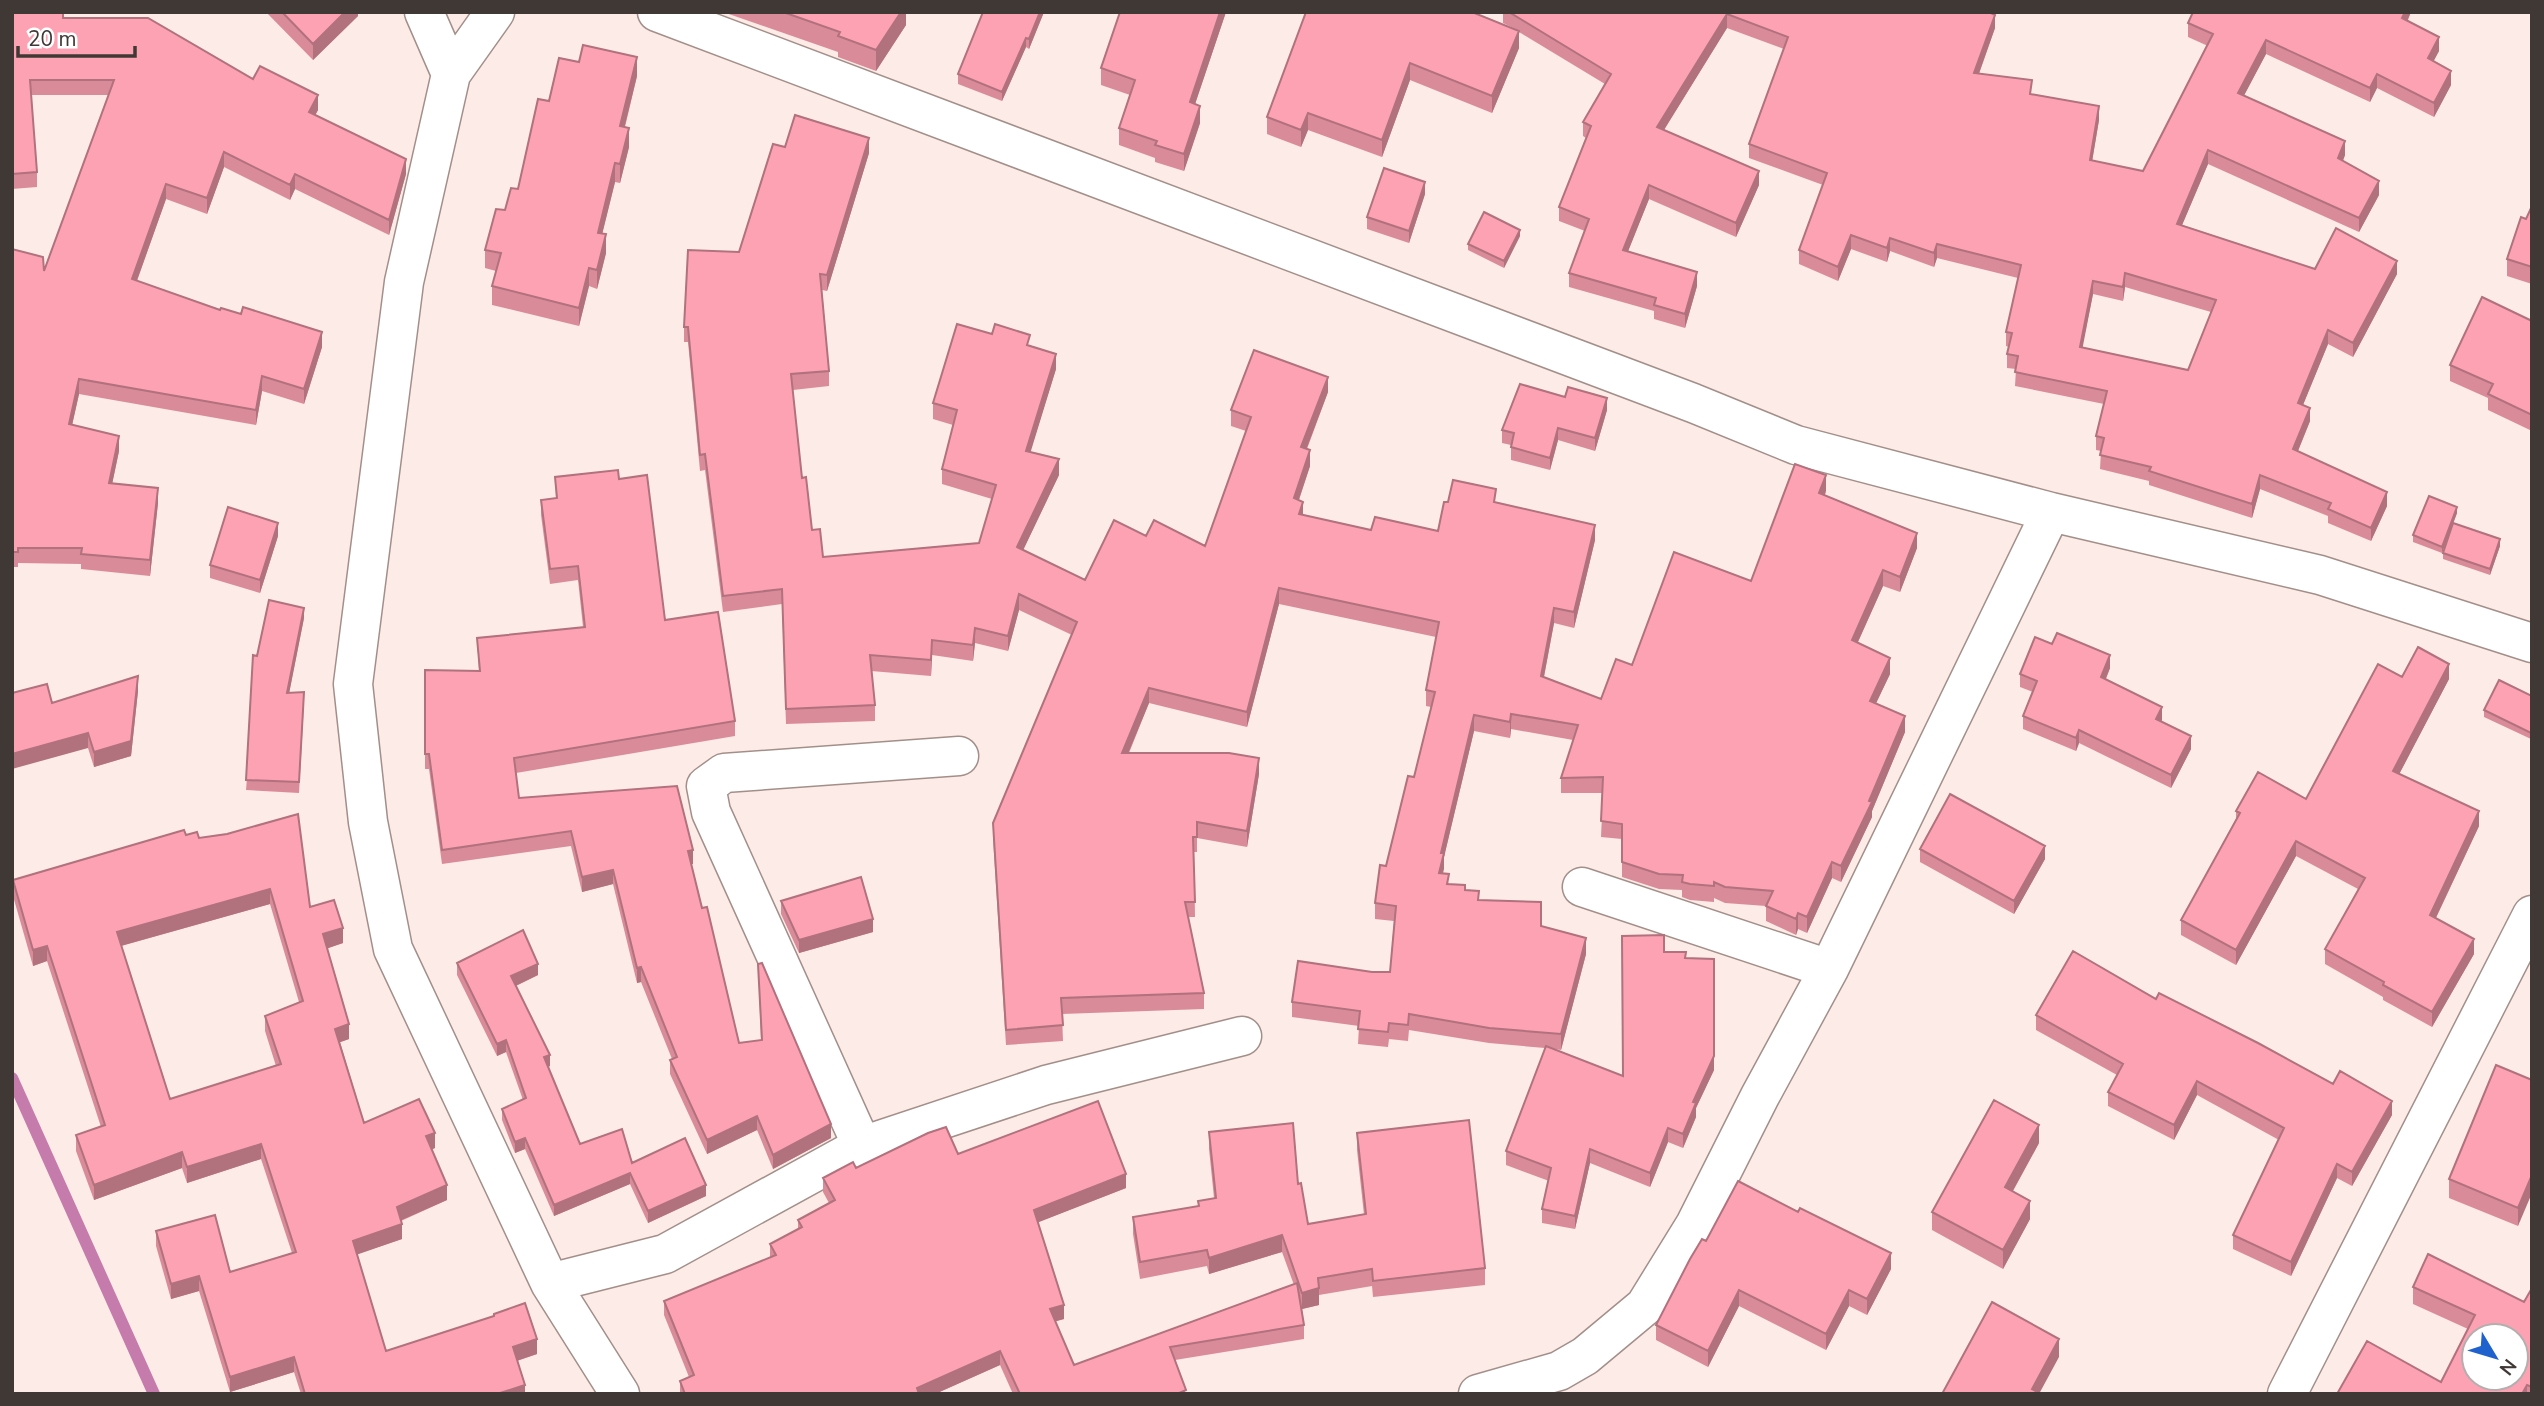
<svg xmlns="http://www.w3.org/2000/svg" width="2544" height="1406" font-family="'Nunito Sans',sans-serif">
<rect width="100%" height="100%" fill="#fdebe7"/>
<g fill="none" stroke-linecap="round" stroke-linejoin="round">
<!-- stream -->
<path stroke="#c57cac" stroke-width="12" d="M12,1078L154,1394"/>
<!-- minor casing -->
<g stroke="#a38f8a" stroke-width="41">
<path id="minor" d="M424,12L451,74
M495,12L451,74L404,282L353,684L368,822L393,949L550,1283L620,1394
M657,12L1693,403L1796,445L2051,512L2320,575L2532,643
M1582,887L1829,969
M862,1146L711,812L706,786L724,773L959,756
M550,1283L665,1254L862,1146L1046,1085L1242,1036
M1478,1394L1559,1371L1585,1356L1645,1306L1695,1225L1760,1096L1829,969L2051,512
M2287,1394L2532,915"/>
</g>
<!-- minor -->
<use href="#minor" stroke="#fff" stroke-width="38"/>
</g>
<!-- wall -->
<path fill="#da8b9a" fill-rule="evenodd" d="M12,12L63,18L253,79L318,110L315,115L406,174L389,235L295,189L290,200L224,167L207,214L166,199L137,281L322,347L304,404L262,391L256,425L79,394L72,425L119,451L112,484L158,503L150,576L81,569V564L18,563V567H12V249L44,271L109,95H31L37,172V187L12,189Z
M266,12H358V16L313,60Z
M723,12H906V25L876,71L838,57V52Z
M1044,12L1029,49L1026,47L1002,101L958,84V74Z
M1120,12H1226L1195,104L1200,123L1184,171L1155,162V158L1119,145V128L1130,95L1101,85V68Z
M1306,12L1513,28L1503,23V12H1989L1995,28L1979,74L2099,120L2092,161L2143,171L2208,46L2188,37V23L2193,12H2411L2408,20L2439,51L2433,61L2451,85L2434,117L2377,88L2370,102L2266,54L2244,95L2345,155L2343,161L2379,195L2359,232L2208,164L2182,225L2315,269L2397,274L2353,357L2328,344L2303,405L2310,421L2298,451L2387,506L2371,541L2328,523V516L2260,489L2252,518L2149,485V481L2100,469L2101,451L2096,450V436L2104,404L2015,386L2016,369L2007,368V354L2009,347L2006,346V332L2018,278L1937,258L1934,267L1890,251L1887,262L1851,249L1838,281L1799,264V250L1823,185L1749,158V144L1784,49L1727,28L1664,130L1759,185L1736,237L1649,199L1628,251L1697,286L1685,328L1654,319V311L1569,287V273L1585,231L1559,221V207L1586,138L1583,136V122L1605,84L1519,32V48L1492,113L1410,80L1382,157L1308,130L1301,147L1267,134V117ZM2125,287L2211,312L2188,370L2082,347L2093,294L2123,301Z
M637,76L625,127L629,147L620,183L615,182L602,234L606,253L597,289L589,286L579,326L492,305V286L496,271L485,268V250L505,210L518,189L549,101Z
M785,147L869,153L827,291L822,290L829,371V386L793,390L802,478L812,530L823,557L979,543L992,499L942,484V469L953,425L933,419V403L1030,346L1056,369L1030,452L1059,475L1023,550L1085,580L1146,536L1205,546L1246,431L1231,426V410L1328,392L1307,449L1310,466L1299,500L1303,515L1371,530L1438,531L1496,502L1595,540L1574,628L1554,623L1544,677L1601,699L1632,665L1751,581L1826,491L1825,495L1917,548L1900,592L1883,586L1858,642L1890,674L1876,703L1905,732L1872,811V817L1841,882L1832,878L1807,933L1798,929L1796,935L1766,921V906L1725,903L1714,898V902L1690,900L1682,897V890L1659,889L1622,877V839L1601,837L1603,793H1561V778L1573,740L1511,729L1510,738L1474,731L1444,857L1443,873L1449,884L1465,890L1479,900L1541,926L1586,954L1561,1050L1555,1049L1623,1076L1664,952L1685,958L1714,1070L1696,1108V1117L1683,1148L1668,1142L1650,1187L1590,1163L1575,1229L1542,1223V1209L1549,1181L1506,1165V1151L1545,1048L1489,1043L1409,1030L1408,1041L1389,1039L1388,1047L1358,1044L1359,1026L1292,1017V1002L1372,972H1390L1394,921L1375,919V903L1414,777L1431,707L1426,706V690L1436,637L1279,604L1247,727L1149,703L1129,753L1259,774L1247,847L1197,838V852H1194L1195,917H1188L1204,993V1009L1062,1014L1063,1041L1006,1045L993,838V823L1072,635L1019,610L1008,651L975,643L973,661L932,655L931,676L871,671L875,705V721L786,724L782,604L723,612L705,470L700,471L688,342H684V327L739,252Z
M1425,194L1409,243L1367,229V217Z
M2532,206V284L2507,276V259Z
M1520,236L1504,268L1468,250V244Z
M2532,321V431L2488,410V398L2450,381V365Z
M1607,410L1595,451L1558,440L1550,470L1511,460V445L1502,443V430Z
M555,477L619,479L665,620L735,721V736L516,773L519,798L693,864H691L702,908L739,1043L761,1040L758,964L831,1138L773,1169L757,1130L707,1154L670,1074V1060L672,1059L641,982L637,983L613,884L582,892L571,846L442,864L429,769H425V670L479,671L477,638L583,627L578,580L550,584L541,515V500L556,499Z
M2457,513L2442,553L2413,542V535Z
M278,536L260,593L210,578V565Z
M2500,546L2490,575L2443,559V553Z
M304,618L289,693L304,703L299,793L246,790L257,656Z
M2110,668L2106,679L2162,720L2161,721L2191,749L2171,788L2079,743L2076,751L2023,729V716L2033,692L2020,687V674Z
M2402,677L2449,679L2399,774L2479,826L2436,918L2474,954L2432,1027L2383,1000V997L2325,964V949L2358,889L2296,856L2236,965L2181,935V920L2236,819V811L2306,799Z
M138,691L131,756L94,767L88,748L52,703Z
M2532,696L2531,739L2484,717V710Z
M186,835L199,838L310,907L343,943L327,948L349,1039L340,1042L364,1123L435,1148L432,1149L447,1200L401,1221L402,1239L357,1254L386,1351L494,1316V1314L537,1354L517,1361L525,1394H301L294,1372L230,1392L199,1291L171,1299L156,1246V1231L230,1272L292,1253L261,1159L187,1183L182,1168L94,1200L76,1151V1135L101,1127L47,961L33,966L13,896V880ZM270,904L299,1002L265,1016V1031L276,1066L170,1099L121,946Z
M1920,849L2045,859L2014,914L1920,862Z
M781,901L873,932L799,953L781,914Z
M457,963L538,975L516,986L550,1066L548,1067L580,1144L632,1163L706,1196L648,1223L630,1184L554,1216L525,1149L515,1153L502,1120V1109L523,1100L506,1052L497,1056L457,975Z
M2156,999L2333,1084L2392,1115L2352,1186L2337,1178L2291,1276L2233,1249V1235L2279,1140L2197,1095L2174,1140L2108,1106V1092L2117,1075L2036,1030V1015Z
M2532,1080L2518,1226L2449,1198V1179Z
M1209,1132L1298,1184L1308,1224L1364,1215L1357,1150V1133L1485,1268V1285L1373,1297L1372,1286L1319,1295V1305L1302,1309L1304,1325V1339L1175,1360L1186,1394H1013L1000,1365L935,1394H680V1381L689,1377L664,1315V1301L770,1257V1244L798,1229V1220L829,1203L823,1192V1178L856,1168L958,1154L1126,1188L1038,1222L1064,1319L1055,1321L1074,1365L1294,1285L1282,1252L1209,1274L1207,1266L1140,1279L1133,1234V1217L1198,1206V1201L1214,1198L1209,1149Z
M2039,1143L2013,1191L2030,1219L2003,1269L1932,1230V1212Z
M1706,1241L1891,1269L1867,1315L1849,1306L1826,1350L1739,1306L1708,1367L1656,1340V1325Z
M2413,1287L2524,1302L2532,1288V1394H2337L2441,1382L2468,1329L2413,1304Z"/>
<!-- shaded-wall -->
<path fill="#b1717d" d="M345,12H358V16L313,60V44Z
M901,12H906V25L876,71V50Z
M1040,12H1044L1029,49V39Z
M1220,12H1226L1190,119V102Z
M2405,12H2411L2402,32V18Z
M1727,14V28L1657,141V127Z
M1995,15V28L1974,87V73Z
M1519,31V48L1492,113V96Z
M2439,37V51L2428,72V58Z
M1026,38V47L1002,101V92Z
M2266,40V54L2238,107V93Z
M637,57V76L620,145V126Z
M1410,63V80L1382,157V140Z
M2451,71V85L2434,117V103Z
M2377,74V88L2370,102V88Z
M318,95V110L309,127V112Z
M1200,106V123L1184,171V154Z
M2099,106V120L2090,174V160Z
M1308,113V130L1301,147V130Z
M629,128V147L620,183V164Z
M869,138V153L827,291V275Z
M2345,141V155L2338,172V158Z
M2208,150V164L2177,237V224Z
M224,152V167L207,214V198Z
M406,159V174L389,235V220Z
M615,163V182L598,251V233Z
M1759,171V185L1736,237V223Z
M295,174V189L290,200V185Z
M2379,181V195L2359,232V218Z
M1425,182V194L1409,243V231Z
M166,184V199L132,294V279Z
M1649,185V199L1623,264V250Z
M1520,230V236L1504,268V261Z
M606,234V253L597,289V270Z
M1851,235V249L1838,281V267Z
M1890,238V251L1887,262V248Z
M1937,244V258L1934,267V253Z
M2397,261V274L2353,357V343Z
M589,268V286L579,326V308Z
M1697,272V286L1685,328V314Z
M2125,273V287L2123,301V287Z
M2093,281V294L2080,361V347Z
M2328,330V344L2298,417V403Z
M322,332V347L304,404V389Z
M1056,354V369L1026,467V451Z
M262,376V391L256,425V410Z
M1328,377V392L1301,463V447Z
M79,379V394L69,439V424Z
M1607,398V410L1595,451V438Z
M2310,408V421L2293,463V449Z
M1558,428V440L1550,470V458Z
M119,436V451L109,499V483Z
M1310,450V466L1294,514V498Z
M1059,459V475L1017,563V547Z
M1826,475V491L1819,509V493Z
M2260,475V489L2252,518V504Z
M158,488V503L150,576V560Z
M2387,492V506L2371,541V528Z
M1303,502V517L1299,514Z
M2457,507V513L2442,553V547Z
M278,523V536L260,593V580Z
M1595,525V540L1574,628V612Z
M1917,533V548L1900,592V577Z
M2500,539V546L2490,575V569Z
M1883,570V586L1852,655V640Z
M1279,588V604L1247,727V712Z
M1019,594V610L1008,651V636Z
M304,608V618L287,704V693Z
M1554,608V623L1541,692V676Z
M975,628V643L973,661V645Z
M932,640V655L931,676V660Z
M2110,655V668L2101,690V677Z
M1890,658V674L1870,716V701Z
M2449,664V679L2393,786V771Z
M138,676V691L131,756L94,767V752Z
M1149,688V703L1122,768V753Z
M2162,707V720L2156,732V719Z
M1511,714V729L1510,738V722Z
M1474,715V731L1444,857V869L1439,888L1441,853Z
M1905,716V732L1872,811V817L1841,882V866Z
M2079,730V743L2076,751V738Z
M88,733V748L12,769V754Z
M2191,736V749L2171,788V775Z
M1259,758V774L1247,847V831Z
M2479,811V826L2430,930V915Z
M2296,841V856L2236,965V950Z
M2045,846V859L2014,914V901Z
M693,850V864L688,865V851Z
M1832,862V878L1807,933V917Z
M613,870V884L582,892V877Z
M270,889V904L117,947V932Z
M1798,913V929L1796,935V919Z
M873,919V932L799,953V940Z
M343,928V943L323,950V934Z
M1586,938V954L1561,1050V1034Z
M2474,939V954L2432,1027V1012Z
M47,946V961L33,966V950Z
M538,964V975L511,988V976Z
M641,967V982L637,983V968Z
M349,1024V1039L335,1044V1029Z
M506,1040V1052L497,1056V1044Z
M550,1055V1066L544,1068V1057Z
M1714,1056V1070L1696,1108V1117L1683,1148V1134L1693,1102Z
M2197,1081V1095L2174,1140V1125Z
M2392,1101V1115L2352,1186V1172Z
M757,1116V1130L707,1154V1140Z
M831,1124V1138L773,1169V1155Z
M2039,1125V1143L2005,1205V1187Z
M1668,1128V1142L1650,1187V1173Z
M435,1133V1148L426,1152V1136Z
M525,1138V1149L515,1153V1142Z
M261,1144V1159L187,1183V1167Z
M1590,1149V1163L1575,1229V1216Z
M182,1152V1168L94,1200V1185Z
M2337,1164V1178L2291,1276V1262Z
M630,1173V1184L554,1216V1205Z
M1126,1174V1188L1034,1224V1210Z
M2532,1175V1193L2518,1226V1208Z
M447,1185V1200L397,1222V1207Z
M706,1185V1196L648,1223V1211Z
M2030,1201V1219L2003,1269V1250Z
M402,1224V1239L353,1256V1241Z
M1282,1235V1252L1209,1274V1258Z
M1891,1253V1269L1867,1315V1299Z
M199,1276V1291L171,1299V1284Z
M1319,1288V1305L1302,1309V1293Z
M1739,1290V1306L1708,1367V1351Z
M1849,1290V1306L1826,1350V1334Z
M1064,1305V1319L1050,1323V1309Z
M537,1339V1354L513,1362V1347Z
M2059,1339V1357L2039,1394L2032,1389Z
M1000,1351V1365L935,1394H917V1388Z
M294,1357V1372L230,1392V1377Z
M525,1385V1394H497Z
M2527,1385V1394H2522Z"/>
<!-- building -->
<path fill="#fda2b3" stroke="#b1717d" stroke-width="2" fill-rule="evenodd" d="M12,12H63V18H148L253,79L260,66L318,95L309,112L406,159L389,220L295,174L290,185L224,152L207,198L166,184L132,279L220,310L221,308L241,314L243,307L322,332L304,389L262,376L256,410L79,379L69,424L119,436L109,483L158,488L150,560L81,554L82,548H18V552H12V249L43,257L44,271L114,80H30L37,172L12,174Z
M282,12H345L313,44Z
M783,12H901L876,50L838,36L840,32Z
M983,12H1040L1029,39L1026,38L1002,92L958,74Z
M1120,12H1220L1190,102L1200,106L1184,154L1155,145L1157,141L1119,128L1135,80L1101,68Z
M1306,12H1472L1519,31L1492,96L1410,63L1382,140L1308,113L1301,130L1267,117Z
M1509,12H1989L1995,15L1974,73L2032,80L2030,94L2099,106L2090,160L2143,171L2213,34L2188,23L2193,12H2405L2402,18L2439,37L2428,58L2451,71L2434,103L2377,74L2370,88L2266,40L2238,93L2345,141L2338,158L2379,181L2359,218L2208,150L2177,224L2315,269L2336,228L2397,261L2353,343L2328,330L2298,403L2310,408L2293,449L2387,492L2371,528L2328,509L2331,503L2260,475L2252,504L2149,471L2151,467L2100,455L2104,438L2096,436L2107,391L2015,372L2018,356L2007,354L2012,333L2006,332L2021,265L1937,244L1934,253L1890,238L1887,248L1851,235L1838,267L1799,250L1827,173L1749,144L1788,37L1727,14L1657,127L1759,171L1736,223L1649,185L1623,250L1697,272L1685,314L1654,305L1656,298L1569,273L1589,219L1559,207L1591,126L1583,122L1611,74ZM2125,273L2216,300L2188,370L2080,347L2093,281L2123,287Z
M583,45L637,57L620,126L629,128L620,164L615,163L598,233L606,234L597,270L589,268L579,308L492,286L501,253L485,250L496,209L505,210L511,188L518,189L538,99L549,101L559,58L579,62Z
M795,115L869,138L827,275L820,274L829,371L791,374L802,478L806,477L812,530L820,529L823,557L979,543L996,485L942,469L957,410L933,403L957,324L992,334L995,324L1030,335L1027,345L1056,354L1026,451L1059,459L1017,547L1085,580L1114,520L1146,536L1154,520L1205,546L1251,417L1231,410L1254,350L1328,377L1301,447L1310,450L1294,498L1303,502L1299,514L1371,530L1375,517L1438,531L1444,502H1448L1453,480L1496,489L1494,502L1595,525L1574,612L1554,608L1541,676L1601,699L1616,659L1632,665L1674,552L1751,581L1795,464L1826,475L1819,493L1917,533L1900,577L1883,570L1852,640L1890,658L1870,701L1905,716L1869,801L1872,802L1841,866L1832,862L1807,917L1798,913L1796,919L1766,906L1773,891L1725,887L1714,882V886L1690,884L1682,882L1683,875L1659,874L1622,862V824L1601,821L1603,777L1561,778L1578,725L1511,714L1510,722L1474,715L1441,853H1444L1439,873L1449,874L1447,884L1465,885V890L1479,891L1478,900L1541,902V926L1586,938L1561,1034L1489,1028L1409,1014L1408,1025L1389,1023L1388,1032L1358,1029L1360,1011L1292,1002L1298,961L1372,972H1390L1396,906L1375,903L1380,865L1386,866L1408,776L1414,777L1435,692L1426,690L1439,622L1279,588L1247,712L1149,688L1122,753H1229L1259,758L1247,831L1197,822V837H1193L1195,902H1185L1204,993L1061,998L1063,1025L1006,1030L993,823L1077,622L1019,594L1008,636L975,628L973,645L932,640L931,660L870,655L875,705L786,709L782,589L723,596L705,454L700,455L688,327H684L688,250L739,252L773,144L785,147Z
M1384,168L1425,182L1409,231L1367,217Z
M2532,206V267L2507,259L2521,217L2526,219Z
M1484,212L1520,230L1504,261L1468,244Z
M2482,297L2532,321V415L2488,394L2493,384L2450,365Z
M1520,384L1565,397L1568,387L1607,398L1595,438L1558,428L1550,458L1511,447L1514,433L1502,430Z
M618,470L619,479L647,475L665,620L718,612L735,721L514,758L519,798L677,786L693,850L688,851L702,908L707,907L739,1043L762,1040L758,964L762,963L831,1124L773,1155L757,1116L707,1140L670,1060L677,1057L641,967L637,968L613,870L582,877L571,831L442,850L429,754H425V670L480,671L477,638L585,627L578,566L550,569L541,500L557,498L555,477Z
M2429,496L2457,507L2442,547L2413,535Z
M228,507L278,523L260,580L210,565Z
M2453,523L2500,539L2490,569L2443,553Z
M269,600L304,608L287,693L304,692L299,782L246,780L253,655L257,656Z
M2057,633L2110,655L2101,677L2162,707L2156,719L2191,736L2171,775L2079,730L2076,738L2023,716L2037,681L2020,674L2035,637L2052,644Z
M2418,647L2449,664L2393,771L2479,811L2430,915L2474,939L2432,1012L2383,985L2384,982L2325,949L2365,878L2296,841L2236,950L2181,920L2240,813L2236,811L2258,772L2306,799L2378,664L2402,677Z
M138,676L131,741L94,752L88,733L12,754V693L47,684L52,703Z
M2499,680L2532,696L2531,733L2484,710Z
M1950,794L2045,846L2014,901L1920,849Z
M298,814L310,907L334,900L343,928L323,934L349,1024L335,1029L364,1123L419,1099L435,1133L426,1136L447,1185L397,1207L402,1224L353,1241L386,1351L494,1316V1314L525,1303L537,1339L513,1347L525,1385L497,1394H305L294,1357L230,1377L199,1276L171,1284L156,1231L215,1215L230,1272L296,1252L261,1144L187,1167L182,1152L94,1185L76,1135L105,1125L47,946L33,950L13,880L184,830L186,835L197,832L199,838L227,834ZM270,889L303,1001L265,1016L281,1064L170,1099L117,932Z
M861,877L873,919L799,940L781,901Z
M523,930L538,964L511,976L550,1055L544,1057L580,1144L622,1129L632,1163L685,1138L706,1185L648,1211L630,1173L554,1205L525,1138L515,1142L502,1109L526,1098L506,1040L497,1044L457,963Z
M1664,935V952H1686L1685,958L1714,959V1056L1693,1102L1696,1103L1683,1134L1668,1128L1650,1173L1590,1149L1575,1216L1542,1209L1551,1168L1506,1151L1546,1046L1623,1076L1622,936Z
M2073,951L2156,999L2159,993L2258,1043L2333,1084L2340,1071L2392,1101L2352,1172L2337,1164L2291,1262L2233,1235L2284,1128L2197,1081L2174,1125L2108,1092L2123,1064L2036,1015Z
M2496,1065L2532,1080V1175L2518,1208L2449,1179Z
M1994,1100L2039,1125L2005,1187L2030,1201L2003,1250L1932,1212Z
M1098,1101L1126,1174L1034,1210L1064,1305L1050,1309L1074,1365L1297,1283L1304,1325L1170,1347L1186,1390L1177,1394H1020L1000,1351L917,1388L919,1394H685L680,1381L694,1375L664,1301L776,1255L770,1244L802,1227L798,1220L835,1200L823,1178L853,1162L856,1168L928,1133L946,1127L958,1154Z
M1469,1120L1485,1268L1373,1281L1372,1269L1318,1278L1319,1288L1302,1293L1282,1235L1209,1258L1207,1250L1140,1262L1133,1217L1199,1206L1198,1201L1216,1198L1209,1132L1293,1123L1298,1184L1301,1183L1308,1224L1366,1214L1357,1133Z
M1738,1181L1798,1212L1800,1208L1891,1253L1867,1299L1849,1290L1826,1334L1739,1290L1708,1351L1656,1325L1690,1259L1702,1239L1706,1241Z
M2428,1254L2524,1302L2532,1288V1387L2527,1385L2522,1394H2337L2367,1341L2441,1382L2475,1315L2413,1287ZM2474,1336H2516V1378H2474Z
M1992,1302L2059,1339L2032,1389L2041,1394H1942Z"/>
<!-- border -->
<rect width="2544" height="1406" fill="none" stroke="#403835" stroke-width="28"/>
<!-- north arrow -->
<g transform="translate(2495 1357) rotate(128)"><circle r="33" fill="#ffffff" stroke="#b3afae" stroke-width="2"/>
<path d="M0-5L12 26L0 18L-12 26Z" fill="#1f62cd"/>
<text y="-10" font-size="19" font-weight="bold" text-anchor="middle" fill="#403835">N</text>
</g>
<!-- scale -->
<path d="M18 46v10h117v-10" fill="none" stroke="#403835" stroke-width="3.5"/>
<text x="28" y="46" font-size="21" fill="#403835" stroke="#ffffff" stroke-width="5" paint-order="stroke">20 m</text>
</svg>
